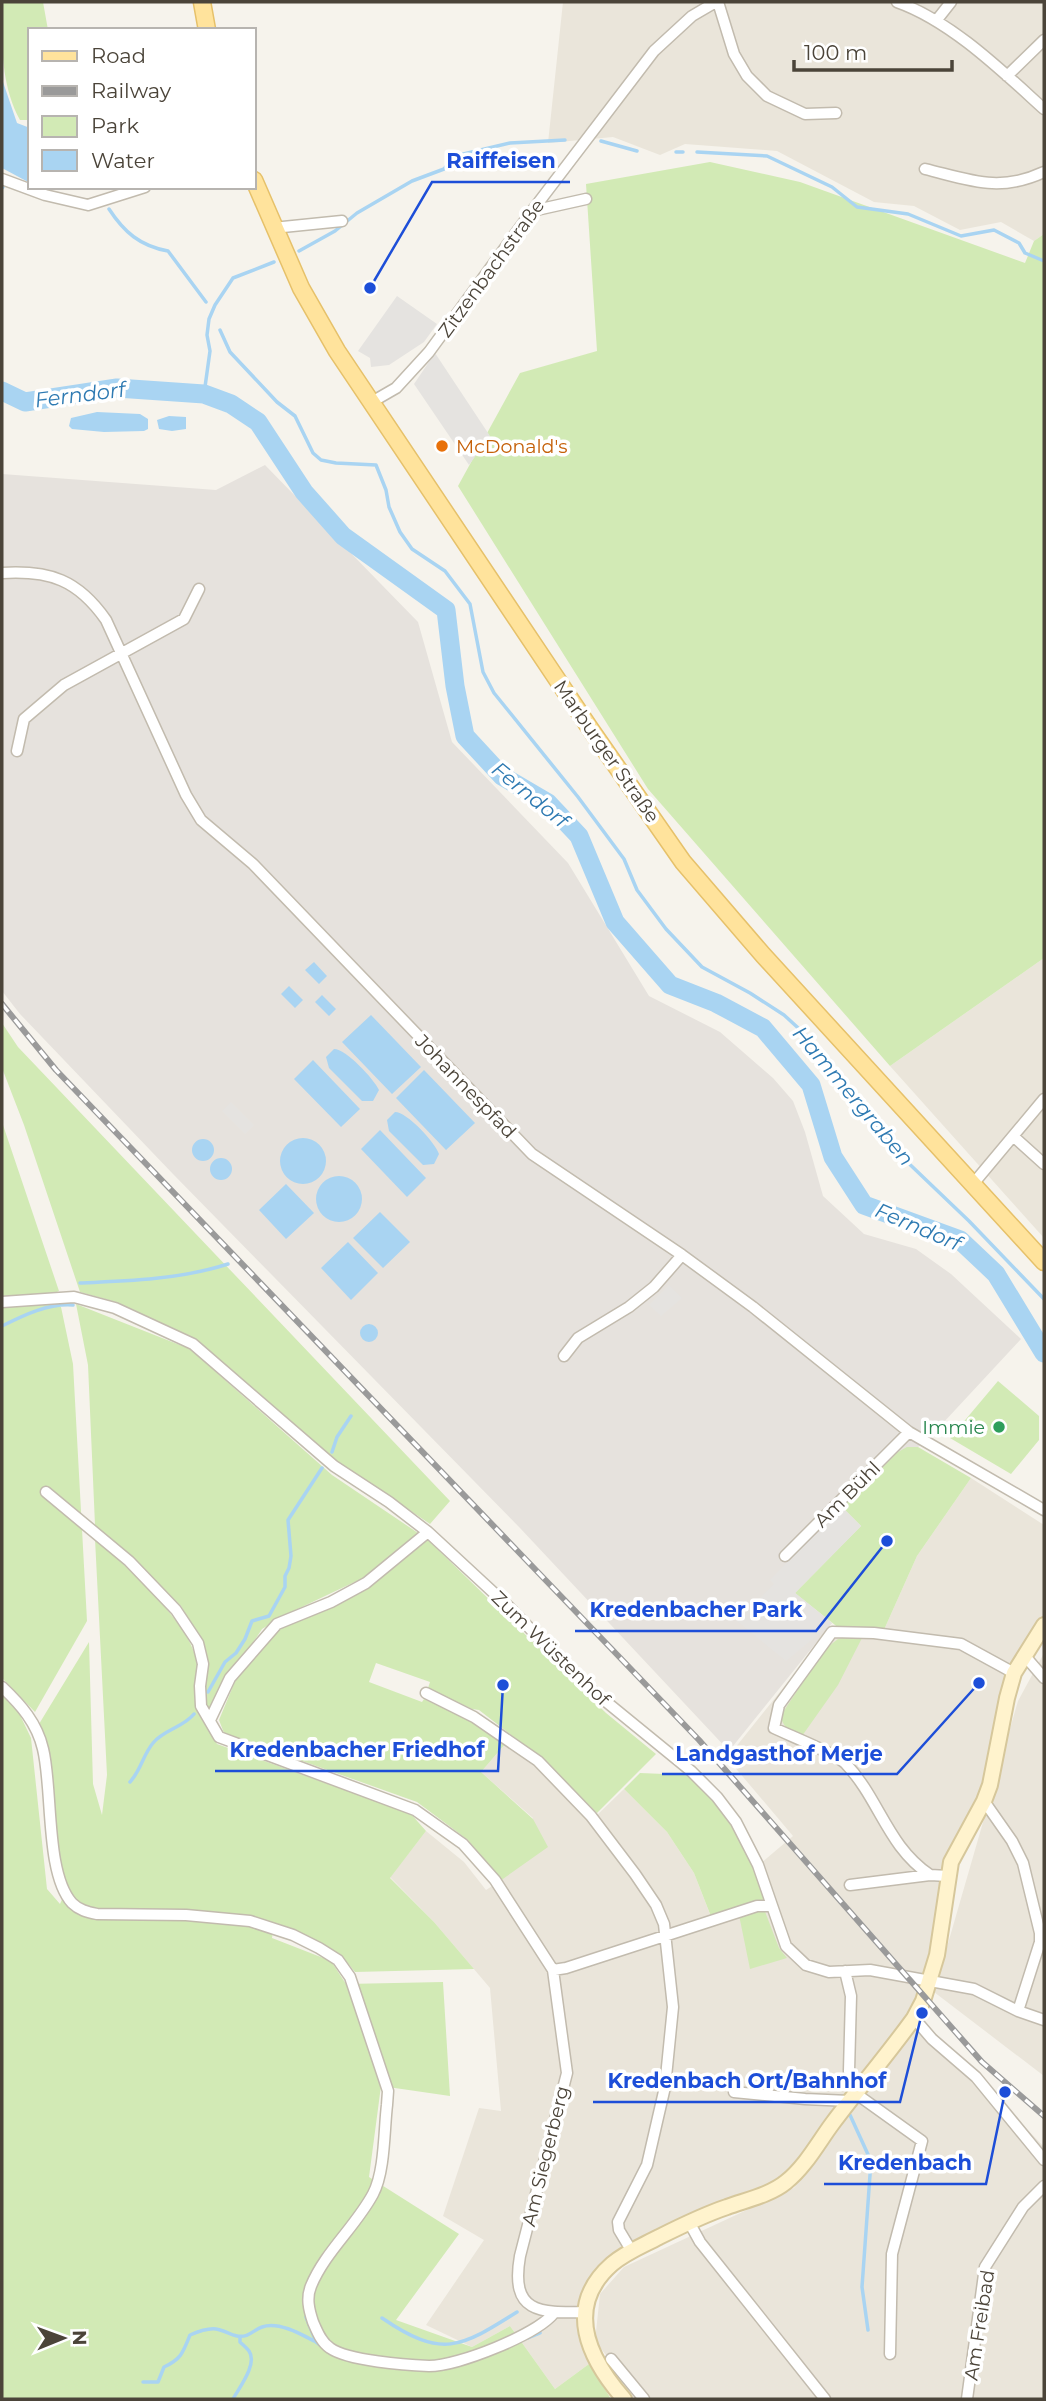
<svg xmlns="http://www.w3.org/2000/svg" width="1046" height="2401" font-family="Montserrat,sans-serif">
<rect width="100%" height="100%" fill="#f6f3ec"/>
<!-- residential -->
<path fill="#eae5da" d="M563,2H1044V234L1034,241L1001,222L960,230L914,206L874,202L777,151L685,144L660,155L613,137L548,143Z
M1044,958V1238L890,1066Z
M971,1478L1044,1525V1617L1029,1640L991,1771L950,1863L930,1969L916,2007L789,2174L765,2188L626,2249L593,2286L589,2364L555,2389L510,2326L472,2347L426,2325L484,2240L443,2216L479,2108L501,2111L490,1988L434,1922L390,1877L426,1831L464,1862L486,1890L500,1881L533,1818L481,1772L506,1743L535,1765L592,1820L624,1789L667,1832L694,1873L713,1922L760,1864L793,1836L727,1758L828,1632H883L917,1556Z
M1044,1653V2076L934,1992L1018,1701Z
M922,2019L1044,2147V2399H646L613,2364L595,2341L600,2294L624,2267L794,2188Z"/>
<!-- industrial -->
<path fill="#e6e2dd" d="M265,465L418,622L452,742L568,863L649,996L720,1032L773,1078L793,1101L805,1132L823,1196L864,1234L916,1249L951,1274L1021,1339L930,1437L918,1447H913L842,1507L861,1526L795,1593L832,1623L729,1751L520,1528L173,1174L20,1014L2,991V474L216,490Z"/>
<!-- green -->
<path fill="#d2eab5" d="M2,2H43L48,30H30V120H20C0,83 2,43 2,2Z
M710,162L800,182L1025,263L1034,241L1044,234V958L890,1066L648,789L458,486L520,373L597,351L586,184Z
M2,1023L18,1047L450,1501L430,1524L337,1461L194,1338L116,1302L80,1292L24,1125L2,1068Z
M2,1122L59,1291L38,1301L61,1307L73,1364L87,1621L35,1712L2,1678Z
M76,1304L190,1349L332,1475L418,1533L363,1578L285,1615L262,1629L204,1717L217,1744L411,1814L426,1831L390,1878L434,1922L474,1969L355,1972L341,1955L295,1930L274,1923L272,1938L331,1961L346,1984L443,1982L450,2096L381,2086L369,2177L459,2234L396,2320L472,2347L510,2326L555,2389L589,2364L611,2399H2V1695L19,1713L31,1738L47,1889L60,1904L66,1890L61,1878L43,1735L39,1724L89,1642L93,1784L102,1815L107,1775L95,1539C125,1565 187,1620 196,1658L205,1646L181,1606L95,1525L88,1365Z
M998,1381L1039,1416V1440L1011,1474L950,1438Z
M907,1447H918L971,1478L917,1556L883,1632L840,1629L795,1593L861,1526L842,1507L898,1452Z
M428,1540L606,1713L656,1754L597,1813L541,1758L479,1710L472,1709L428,1688L430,1682L376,1663L369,1682L422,1702L424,1699L473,1722L506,1743L481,1772L533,1819L548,1847L500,1881L468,1840L417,1802L224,1733L219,1720L236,1679L281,1628L333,1607L370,1587Z
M850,1636L862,1638L838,1685L802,1736L786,1728L782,1721L783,1712L825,1649L838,1639Z
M640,1773L689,1775L718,1800L733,1823L755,1867L767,1901L712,1919L694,1873L667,1832L624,1789Z
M764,1909L779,1948L787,1958L750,1969L739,1915Z"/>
<!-- parking -->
<path fill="#e5e3e0" d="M397,296L437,324L424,342L389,365L371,367L370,358L358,351Z
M435,353L490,436L469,465L414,384Z
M231,1102L254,1125L245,1134L222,1111Z
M669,1285L682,1298L661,1316L649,1305Z
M842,1507L861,1526L795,1593L832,1623L786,1661L737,1621L774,1584L770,1580Z"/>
<!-- water -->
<path fill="#a9d4f2" d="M2,79L17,123L30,128V183L2,168Z
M97,412L140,414L148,419V429L144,431L104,432L72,429L69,426L71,418Z
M169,416L186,417V429L172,431L159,429L157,420Z
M314,962L327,976L319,984L305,970Z
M289,986L303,1000L295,1008L281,994Z
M322,995L336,1009L329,1016L315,1002Z
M371,1015L421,1067L392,1094L342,1042Z
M334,1049C346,1049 374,1079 379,1090L373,1101H362L329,1068L326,1057Z
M313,1060L360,1109L341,1127L294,1079Z
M424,1070L475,1123L446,1150L396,1098Z
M395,1112C407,1112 435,1142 439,1154L434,1164L423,1165L389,1131L387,1120Z
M380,1130L426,1178L407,1197L361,1149Z
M280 1161a23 23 0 1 1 46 0a23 23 0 1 1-46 0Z
M192 1150a11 11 0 1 1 22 0a11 11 0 1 1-22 0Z
M210 1169a11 11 0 1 1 22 0a11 11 0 1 1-22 0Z
M316 1199a23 23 0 1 1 46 0a23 23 0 1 1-46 0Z
M286,1184L314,1213L286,1239L259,1210Z
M380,1212L410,1242L383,1268L353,1238Z
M348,1242L378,1273L351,1300L321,1268Z
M360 1333a9 9 0 1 1 18 0a9 9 0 1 1-18 0Z"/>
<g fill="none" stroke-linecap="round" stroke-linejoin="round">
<!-- stream -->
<path stroke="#a9d4f2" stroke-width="3.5" d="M601,141L637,151
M676,152H683
M697,152L767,156L832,187L857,207L908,214L961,236L994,230L1019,243L1025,253L1044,261
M2,188L3,187
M109,209C124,232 140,246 168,251L206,302
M299,251L335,231L357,213L412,181L444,169L455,156L510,143L565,140
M220,330L230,352L277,402L295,416L313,453L321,460L336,463L376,465L386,490L389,507L400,532L412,549L445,571L470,604L483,672L494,693L578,797L624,859L637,890L666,929L702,967L750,993L784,1015L808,1037L900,1155L969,1221L1044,1299
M204,394L210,351L207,335L209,319L215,305L233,278L274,262
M80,1283C129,1281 182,1279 228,1264
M2,1326C24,1315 49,1303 73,1305
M332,1452L337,1437L351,1416
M208,1692L225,1662L236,1653L245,1639L252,1621L269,1616L285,1587V1576L289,1568L291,1556L288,1520L322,1468
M130,1782C141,1770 143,1755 153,1743C163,1730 184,1727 194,1714
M850,2115L871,2161L862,2287L868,2330
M306,2317L316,2342L334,2355
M382,2318C442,2359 460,2348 517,2312
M528,2338L540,2333
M143,2382H158L164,2367C181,2359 183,2353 190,2335C197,2332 208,2328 216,2329C224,2330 230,2335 237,2336C249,2338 253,2330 262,2327C278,2321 301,2334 314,2341
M233,2399C239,2388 258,2364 249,2351C246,2347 243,2345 240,2342V2337"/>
<!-- river -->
<path stroke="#a9d4f2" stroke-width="19" d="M2,391L25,402L117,388L204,394L231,404L258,422L304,492L343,536L446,610L455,686L465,736L502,776L548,803L579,836L615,922L670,985L716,1003L763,1028L811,1085L833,1157L864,1205L960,1240L996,1274L1044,1353"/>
<!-- street casing -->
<g stroke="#c2bbae" stroke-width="13">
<path id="street" d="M718,2L734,54L747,76L767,96L805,114L836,113
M897,2C951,21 1002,71 1044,109
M936,21L951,2
M1007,76L1044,40
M925,169C970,180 999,193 1044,172
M2,179L45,195L88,205L145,187
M532,211L586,199
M273,228L342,221
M370,403L396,388L429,352L532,211L654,51L692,16L716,2
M2,573C50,570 78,580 106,620L186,795L201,820L253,864L532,1154L682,1255L753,1307L909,1432L1044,1510
M17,751L24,719L64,685L184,619L199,589
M1013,1136L1044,1164
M973,1184L1044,1099
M2,1302L74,1297L115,1308L193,1344L334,1466L389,1502L428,1532L508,1606L582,1682L691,1771L717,1797L736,1822L758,1865L786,1946L806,1965L829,1972L870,1970L974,1989L1018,2011L1044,2020
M564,1356L578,1338L629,1307L654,1287L682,1255
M46,1492L129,1561L176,1610L198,1643L203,1664L200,1686L201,1706L219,1737L415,1810L463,1844L495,1880L553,1970L567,2073L520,2256C510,2313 539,2313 585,2312
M785,1556L909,1432
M1024,1655L1044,1678
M2,1687C21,1705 37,1723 43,1749C53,1789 45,1873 72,1903C79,1910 87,1912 97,1914L186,1915L250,1921L293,1935L319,1948L338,1960L350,1977L388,2091L387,2105C384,2129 385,2172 373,2194C356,2226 325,2252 311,2286C306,2298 309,2310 313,2322C317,2331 321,2342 330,2348C348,2361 407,2365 429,2366C458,2366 536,2335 554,2313
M426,1693L474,1717L538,1761L591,1816L635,1874L656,1905L664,1924L673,2007L665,2087L647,2165L618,2222L619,2230L631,2250
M210,1720L230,1678L277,1624L331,1602L366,1583L428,1532
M984,1801L1012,1841L1023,1863L1040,1933V1942L1018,2011
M930,1875C887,1846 880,1800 846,1764C837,1754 788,1735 774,1728L779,1705L832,1632L874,1633L961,1644L1014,1673
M850,1885L930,1875L948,1876
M553,1970L566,1968L757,1906H772
M845,1971L851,1996L849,2071L855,2093L922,2141L892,2254L890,2354
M914,2018L932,2039L976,2077L1044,2160
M734,2092L805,2099L849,2101
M689,2222L700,2242L825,2399
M611,2359L644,2399
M967,2399L985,2267L1023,2207L1044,2186"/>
</g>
<!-- secondary casing -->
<g stroke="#d6c79b" stroke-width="18">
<path id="secondary" d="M624,2399C589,2359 563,2307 612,2264C626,2252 642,2246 659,2237C681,2226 703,2215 727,2207C746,2200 770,2195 786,2182C805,2167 818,2143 832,2124C859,2088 888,2054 914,2018L923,2001L937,1955L951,1862L984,1801L990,1785L1007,1698L1014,1673L1044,1625"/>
</g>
<!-- primary casing -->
<g stroke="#e6c16a" stroke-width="19">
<path id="primary" d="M202,2L207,30
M254,180L301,288L337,351L589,727L683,862L763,955L1044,1262"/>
</g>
<!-- street -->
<use href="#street" stroke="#fff" stroke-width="10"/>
<!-- secondary -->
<use href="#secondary" stroke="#fff3cd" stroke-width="14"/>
<!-- primary -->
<use href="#primary" stroke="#ffe39c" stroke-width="16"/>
<!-- rail casing -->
<g stroke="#9a9a9a" stroke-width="6">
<path id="rail" d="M2,1004L56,1070L699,1740L982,2062L1044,2116"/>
</g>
<!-- rail -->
<use href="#rail" stroke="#fff" stroke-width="3.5" stroke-dasharray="10" stroke-linecap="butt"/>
</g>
<!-- markers -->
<circle fill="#e8710a" stroke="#fff" stroke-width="2.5" cx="442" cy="446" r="7"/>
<circle fill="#2e9e5b" stroke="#fff" stroke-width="2.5" cx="999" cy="1427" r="7"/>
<g text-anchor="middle" stroke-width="7" stroke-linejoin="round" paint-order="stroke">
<!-- street labels -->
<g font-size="19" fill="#4b4439" stroke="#fff">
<text transform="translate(491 268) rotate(-54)" y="7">Zitzenbachstraße</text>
<text transform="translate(607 751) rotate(55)" y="7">Marburger Straße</text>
<text transform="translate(466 1086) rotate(46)" y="7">Johannespfad</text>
<text transform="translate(847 1494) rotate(-45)" y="7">Am Bühl</text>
<text transform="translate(551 1648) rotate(44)" y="7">Zum Wüstenhof</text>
<text transform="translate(545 2156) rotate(-76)" y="7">Am Siegerberg</text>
<text transform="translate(979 2325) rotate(-81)" y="7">Am Freibad</text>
</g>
<!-- food labels -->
<g font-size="19" fill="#c56008" stroke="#fff" text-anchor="start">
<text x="456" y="453">McDonald's</text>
</g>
<!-- leisure labels -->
<g font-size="19" fill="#27864d" stroke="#fff" text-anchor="end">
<text x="985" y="1434">Immie</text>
</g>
<!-- water labels -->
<g font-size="21" font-style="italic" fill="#2e7ab2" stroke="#fff">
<text transform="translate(80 395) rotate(-7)" y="7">Ferndorf</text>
<text transform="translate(530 795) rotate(39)" y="7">Ferndorf</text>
<text transform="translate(853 1096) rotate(50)" y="7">Hammergraben</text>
<text transform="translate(918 1227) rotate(23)" y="7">Ferndorf</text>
</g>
</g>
<!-- callouts -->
<path fill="none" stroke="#1d4ed8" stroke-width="2.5" d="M370 288L432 182H570M887 1541L816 1631H575M503 1685L498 1771H215M979 1683L897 1774H662M922 2013L900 2102H593M1005 2092L986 2184H824"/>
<g fill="#1d4ed8" stroke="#fff" stroke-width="2.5">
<circle cx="370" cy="288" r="7"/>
<circle cx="887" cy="1541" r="7"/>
<circle cx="503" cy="1685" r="7"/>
<circle cx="979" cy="1683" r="7"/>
<circle cx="922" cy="2013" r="7"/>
<circle cx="1005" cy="2092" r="7"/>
</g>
<g font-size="21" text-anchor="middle" font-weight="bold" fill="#1d4ed8" stroke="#fff" stroke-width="7" stroke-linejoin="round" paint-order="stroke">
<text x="501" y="168">Raiffeisen</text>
<text x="696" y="1617">Kredenbacher Park</text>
<text x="357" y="1757">Kredenbacher Friedhof</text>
<text x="779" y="1761">Landgasthof Merje</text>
<text x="747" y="2088">Kredenbach Ort/Bahnhof</text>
<text x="905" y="2170">Kredenbach</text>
</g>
<!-- border -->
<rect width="1046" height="2401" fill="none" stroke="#4b4439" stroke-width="7"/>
<!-- legend -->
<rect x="28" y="28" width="228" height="161" fill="#ffffff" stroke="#b7b4b0" stroke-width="2"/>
<rect x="42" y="51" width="35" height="10" fill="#ffe39c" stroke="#b7b4b0" stroke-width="2"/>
<text x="91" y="63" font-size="21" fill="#4b4439">Road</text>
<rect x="42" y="86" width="35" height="10" fill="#9a9a9a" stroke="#b7b4b0" stroke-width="2"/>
<text x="91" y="98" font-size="21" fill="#4b4439">Railway</text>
<rect x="42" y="116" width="35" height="21" fill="#d2eab5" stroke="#b7b4b0" stroke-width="2"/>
<text x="91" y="133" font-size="21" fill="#4b4439">Park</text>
<rect x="42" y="150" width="35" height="21" fill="#a9d4f2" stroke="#b7b4b0" stroke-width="2"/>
<text x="91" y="168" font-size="21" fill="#4b4439">Water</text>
<!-- north arrow -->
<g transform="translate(63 2338) rotate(89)" stroke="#ffffff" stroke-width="5" paint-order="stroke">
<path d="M0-5L12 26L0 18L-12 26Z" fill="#4b4439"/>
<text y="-10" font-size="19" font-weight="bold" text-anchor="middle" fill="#4b4439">N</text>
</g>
<!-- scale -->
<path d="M794 60v10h158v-10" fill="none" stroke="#4b4439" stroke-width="3.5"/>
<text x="804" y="60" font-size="21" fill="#4b4439" stroke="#ffffff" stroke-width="5" paint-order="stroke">100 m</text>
</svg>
